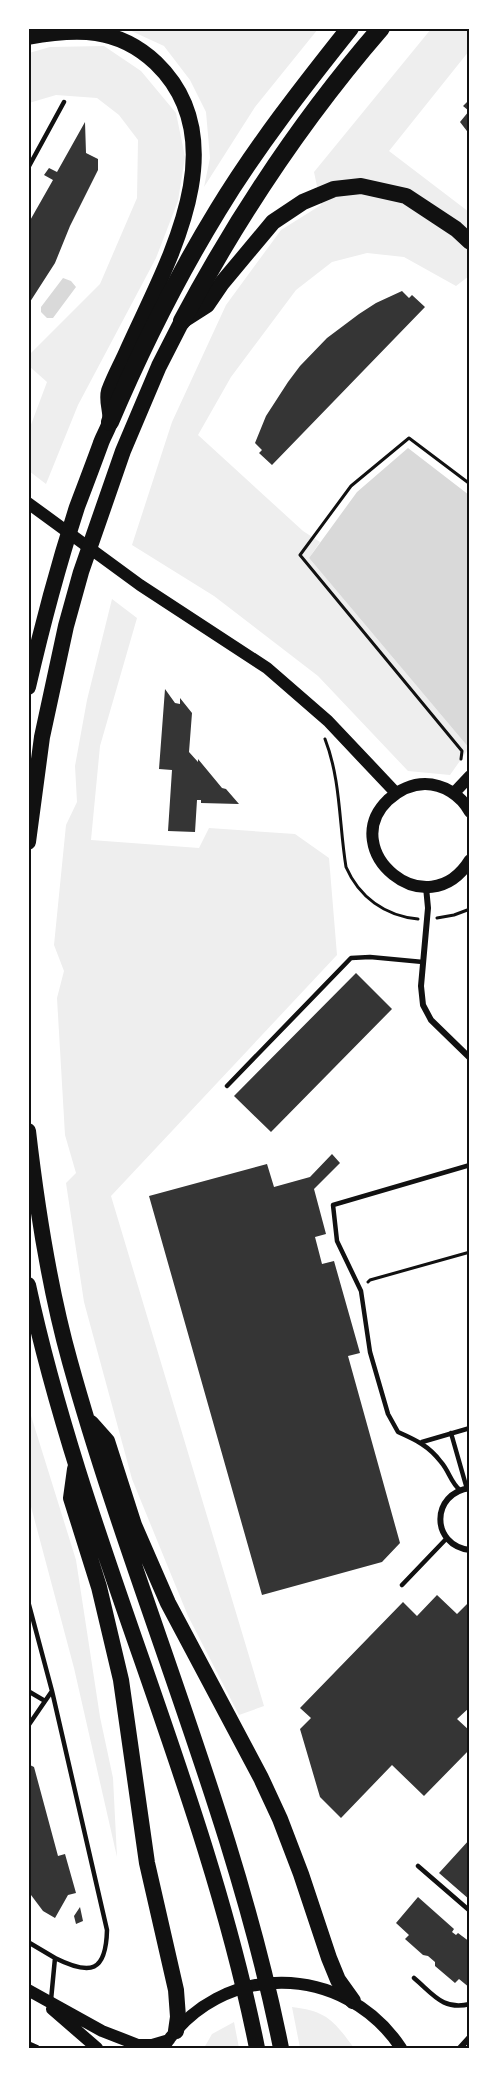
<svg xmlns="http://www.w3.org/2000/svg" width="498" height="2077" font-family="'Playfair Display',serif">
<rect width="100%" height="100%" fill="#fff"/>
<!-- green -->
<path fill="#eee" d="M127,29H318L255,107L204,187L210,158L206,112L190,80L164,46Z
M431,29H469V51L389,151L469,212V276L456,286L404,257L367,253L332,262L296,290L231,377L198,435L303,531L320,542L309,558L469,748L450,775L408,771L318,676L214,596L132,545L172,422L226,305L281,230L321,205L314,172Z
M104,46L141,71L176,113L185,157L178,201L156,258L78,405L46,484L29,471V430L47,382L29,366V355L100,284L137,198L138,140L119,115L97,98L56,95L29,103V53L50,47Z
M112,599L137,618L100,746L91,840L199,848L209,828L295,834L329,858L337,955L111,1196L264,1706L239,1715L188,1616L132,1479L84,1302L66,1183L76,1173L65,1135L57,998L64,971L54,945L66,825L77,802L75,766L87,700Z
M28,1406L76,1560L100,1717L113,1778L117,1857L74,1668L29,1499Z
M292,2007C327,2011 334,2021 354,2048H300Z
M234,2022L239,2048H204L212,2034Z"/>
<!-- water -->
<path fill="#d9d9d9" d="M63,278L71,281L76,287L53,318H47L41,312V307Z
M408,448L469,495V748L309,558L357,492Z"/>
<!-- building -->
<path fill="#353535" d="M470,99V135L460,122L469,111L463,106Z
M85,122L86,153L98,159V170L70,226L55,263L28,305V224L53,180L44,175L49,168L57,172Z
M402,291L409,298L412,295L425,307L272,465L259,453L262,450L255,443L266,416L288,382L300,366L327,338L359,314L376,303Z
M165,689L175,703L180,704V698L192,713L189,752L198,762V759L222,788L226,789L239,804L201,803V800H197L195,832L168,831L172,770L159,769Z
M356,973L392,1009L271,1132L234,1096Z
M332,1154L340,1163L314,1189L326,1234L315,1237L322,1264L334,1261L360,1353L348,1356L400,1543L382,1562L262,1595L149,1196L267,1164L274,1187L310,1177Z
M437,1595L457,1614L470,1601V1707L457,1719L470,1731V1749L424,1796L392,1765L341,1818L320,1797L300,1729L311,1718L300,1708L403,1602L417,1616Z
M28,1764L34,1767L58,1856L65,1854L76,1893L68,1895L55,1918L43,1911L28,1891Z
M470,1839V1900L439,1873Z
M418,1897L454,1929L452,1932L456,1935L458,1933L470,1942V1988L459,1979L455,1983L435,1966V1962L428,1956L423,1955L405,1939L409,1935L396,1923Z
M80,1907L83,1921L76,1924L74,1916Z"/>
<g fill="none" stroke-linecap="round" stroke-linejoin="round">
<!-- path -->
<path stroke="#111" stroke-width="3" d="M325,739C341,780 339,825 346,867C359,897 385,916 418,919
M461,759L462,751L300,555L351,486L409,438L470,484
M437,918L454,915L470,909
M368,1282L370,1280L470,1252"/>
<!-- service -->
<path stroke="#111" stroke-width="4.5" d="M28,168L64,102
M227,1086L351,958L370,957L423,962
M451,1433L467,1489
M422,1442L470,1428
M460,1490C451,1483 449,1471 441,1462C429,1446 416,1440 398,1432L388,1414L370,1352L361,1291L337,1241L333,1205L470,1165
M402,1585L447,1538
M28,1601L52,1691L28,1726
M28,1691L45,1701
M52,1691L107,1930C106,1972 91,1976 55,1958
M418,1866L470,1911
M28,1942L55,1958L51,2000
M414,1978C433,1994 443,2011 470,2004"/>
<!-- minor -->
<path stroke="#111" stroke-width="6" d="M426,887L428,908L421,986L423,1005L431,1020L470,1058
M470,1488C431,1493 430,1545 470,1550
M28,2044L37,2048
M460,2048L470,2037"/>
<!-- secondary -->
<path stroke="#111" stroke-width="12" d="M28,503L140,585L267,668L328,721L396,793
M454,793L470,776
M470,812C461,795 443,784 425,784C410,784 398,791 388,800C336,850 427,929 470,860
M28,1990L102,2031L138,2045H152L169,2040
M52,2009L97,2048
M163,2048C220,1960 344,1962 401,2048"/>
<!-- trunk -->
<path stroke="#111" stroke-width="16" d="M28,37C77,28 118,27 156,63C239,143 165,266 128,349C122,363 114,377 109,391C106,401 112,412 110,422C108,429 103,437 101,443C93,465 85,486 77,507C58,566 42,626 28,687
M28,842L42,737L66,626L81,572L123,451L159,366L182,321L207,305L222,283L273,222L303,202L334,189L361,186L406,196L456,229L470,242
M28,1131C37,1209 49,1287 70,1362C134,1593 234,1813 281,2048
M28,1285C84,1545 205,1787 257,2048
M91,1423L107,1441L134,1525L168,1603L261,1778L280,1819L301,1874L329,1958L338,1980L353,2001
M75,1469L71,1498L99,1587L121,1680L147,1863L176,1990L178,2017L176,2031"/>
<!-- motorway -->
<path stroke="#111" stroke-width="18" d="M182,321C238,216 303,118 381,28
M110,422C141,349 177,277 218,210C257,146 303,87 350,28"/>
</g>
<!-- border -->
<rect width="498" height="2077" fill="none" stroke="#ffffff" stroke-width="60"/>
<rect x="30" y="30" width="438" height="2017" fill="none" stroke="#111" stroke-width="2"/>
</svg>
